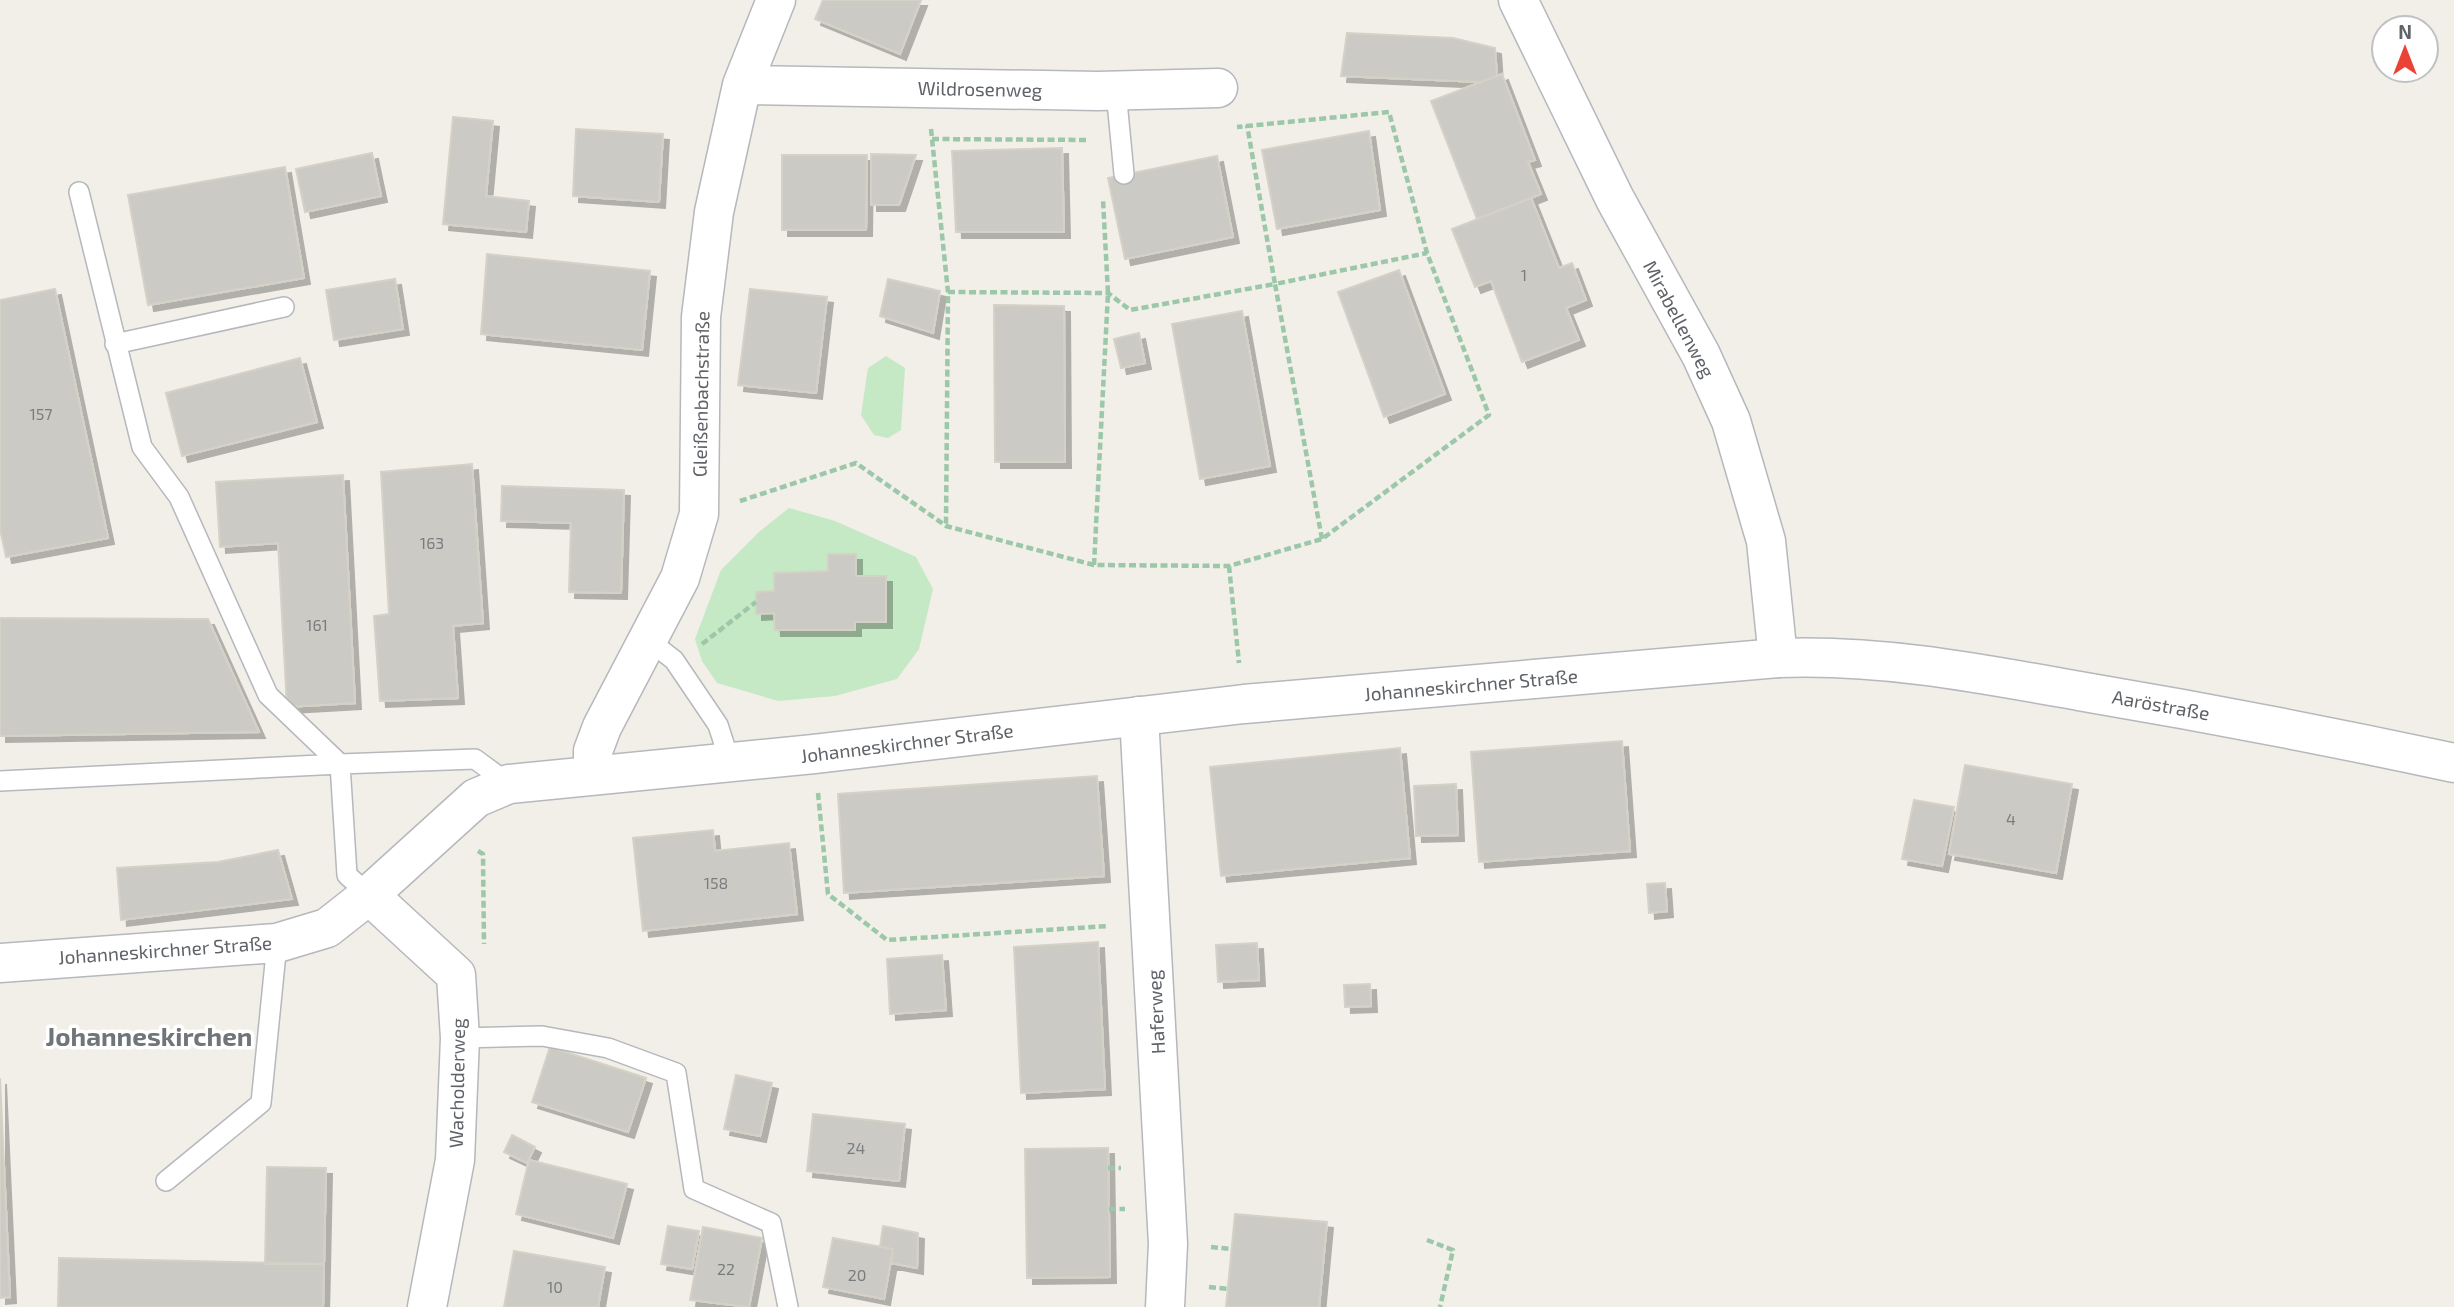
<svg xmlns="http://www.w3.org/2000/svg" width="2454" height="1307" font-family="'Exo 2',sans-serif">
<defs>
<filter id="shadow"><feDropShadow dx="6" dy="6" stdDeviation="0" flood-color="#0004"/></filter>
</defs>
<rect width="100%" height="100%" fill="#f1efe8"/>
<!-- green -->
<path fill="#c5e8c5" d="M886,356L905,368L901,430L888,438L874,435L861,415L868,368Z
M789,508L835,521L916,557L933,589L919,649L897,679L835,696L778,701L717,683L702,661L695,639L721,570L759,532Z"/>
<!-- building -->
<path fill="#cccac5" stroke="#d6d1c6" stroke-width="2" filter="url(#shadow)" d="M823,0H921L900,54L815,19Z
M1347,33L1453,38L1495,48L1497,76L1481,82L1341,76Z
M1502,74L1535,160L1528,162L1541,194L1477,219L1431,101Z
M453,117L493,121L486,196L529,201L526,232L443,224Z
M576,129L663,134L659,202L573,196Z
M1369,131L1380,210L1277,229L1262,150Z
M1062,148L1064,232H956L952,151Z
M372,153L381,196L305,212L296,169Z
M871,154L916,155L899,205H871Z
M782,155H867L866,230H782Z
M1217,156L1233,237L1125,259L1108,178Z
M285,167L304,278L148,305L128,195Z
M1531,198L1559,268L1572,263L1586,300L1566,308L1579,340L1522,362L1491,281L1475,287L1452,229Z
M487,254L650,271L642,350L481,334Z
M1399,270L1445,394L1384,417L1338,292Z
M395,279L403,329L334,340L326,290Z
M888,279L940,291L933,333L880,316Z
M55,289L108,538L6,557L0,529V300Z
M750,289L827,297L816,393L738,385Z
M994,305L1064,306L1065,462H995Z
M1242,311L1270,466L1200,479L1172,324Z
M1139,333L1145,363L1121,368L1114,339Z
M300,358L317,422L182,456L166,393Z
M472,464L483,623L453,626L458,698L380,701L374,616L389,614L381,472Z
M343,475L355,703L287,707L278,543L220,547L216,482Z
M502,486L624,490L621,593L569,592L571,523L501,521Z
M828,554H856V576H886V622H855V630H775L774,613L756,614V592L774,591V573L828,571Z
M0,618L208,619L259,732L0,736Z
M1622,741L1630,851L1479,862L1471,752Z
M1400,748L1410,858L1221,876L1210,767Z
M1965,765L2072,784L2056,873L1949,854Z
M1097,776L1104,876L844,893L838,794Z
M1456,784L1458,835L1416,836L1414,786Z
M1914,800L1954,807L1942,866L1902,859Z
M713,830L715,851L789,843L797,914L643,931L633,838Z
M278,850L292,899L121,920L117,868L218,862Z
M1665,883L1667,911L1649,913L1647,884Z
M1098,942L1105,1089L1021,1093L1014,947Z
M1257,943L1259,980L1218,982L1216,945Z
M942,955L946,1010L890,1014L887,959Z
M1370,984L1371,1006L1345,1007L1344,985Z
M550,1047L646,1078L628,1132L532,1102Z
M736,1075L772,1083L760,1136L724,1129Z
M0,1078L10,1297L0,1298Z
M813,1114L905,1124L899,1181L807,1171Z
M512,1135L535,1147L527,1163L504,1152Z
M1108,1148L1110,1277L1027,1278L1025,1149Z
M529,1160L627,1184L613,1238L516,1214Z
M267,1167L326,1168L324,1264H265Z
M1235,1214L1327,1222L1319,1307H1226Z
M668,1226L699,1231L692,1269L661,1264Z
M883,1226L918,1233L917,1268L891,1263L893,1249L880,1247Z
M703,1227L762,1238L749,1307L690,1300Z
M833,1238L893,1249L884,1299L823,1287Z
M514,1251L605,1267L598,1307H504Z
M59,1258L324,1264L323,1307H58Z"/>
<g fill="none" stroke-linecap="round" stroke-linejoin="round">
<!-- service casing -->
<g stroke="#b5b8bc" stroke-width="22">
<path id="service" d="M1116,91L1124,174
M115,344L284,307
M647,639L674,660L718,725L730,762
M0,781L340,764L268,695L179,497L142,447L79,192
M369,895L347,875L340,764L475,759L509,784
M460,1038L542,1036L608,1048L676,1073L694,1189L771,1223L788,1307
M166,1181L261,1103L277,943"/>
</g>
<!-- minor casing -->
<g stroke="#b5b8bc" stroke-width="41">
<path id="minor" d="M1518,0L1615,199L1701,355L1731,421L1766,541L1778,658
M742,85L1098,91L1218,88
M1139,716L1168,1244L1165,1307
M593,774V751L602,727L680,578L699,514L701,317L714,212L742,85L776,0
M369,895L456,975L460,1038L455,1160L427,1307"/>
</g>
<!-- tertiary casing -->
<g stroke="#b5b8bc" stroke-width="41">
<path id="tertiary" d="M0,963L277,943L327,928L369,895L476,798L509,784L814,754L1244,704L1778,658C1880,654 1979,673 2079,691C2204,712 2329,736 2454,763"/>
</g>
<!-- path -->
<path stroke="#9cc7a9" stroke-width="4.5" stroke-dasharray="7 3.5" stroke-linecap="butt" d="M931,129L948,292L946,525
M932,139L1089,140
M948,292L1108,293L1130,310L1275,284L1247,125
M740,501L856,463L946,526L1094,565L1229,566L1322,539L1489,415L1427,253L1389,112L1237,127
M1322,539L1275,284L1427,253
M1094,565L1108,293L1103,200
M1229,566L1239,663
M702,644L756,602
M818,793L828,894L887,940L1108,926
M478,851L483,854L484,944
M1108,1168H1121
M1109,1209H1125
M1427,1240L1453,1250L1440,1307
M1211,1247L1232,1249
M1209,1287L1228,1289"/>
<!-- service -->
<use href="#service" stroke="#fff" stroke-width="19"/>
<!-- minor -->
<use href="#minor" stroke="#fff" stroke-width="38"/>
<!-- tertiary -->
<use href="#tertiary" stroke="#fff" stroke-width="38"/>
</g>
<g text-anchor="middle" stroke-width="7" stroke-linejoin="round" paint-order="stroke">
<!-- number labels -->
<g font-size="16" fill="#7a7d7f">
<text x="1524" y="281">1</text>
<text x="41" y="420">157</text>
<text x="432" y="549">163</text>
<text x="317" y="631">161</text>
<text x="2011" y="825">4</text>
<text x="716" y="889">158</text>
<text x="856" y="1154">24</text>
<text x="726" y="1275">22</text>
<text x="857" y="1281">20</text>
<text x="555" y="1293">10</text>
</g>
<!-- street labels -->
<g font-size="19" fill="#5f6368" stroke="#fff">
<text transform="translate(980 89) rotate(1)" y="7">Wildrosenweg</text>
<text transform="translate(1679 319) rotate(62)" y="7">Mirabellenweg</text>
<text transform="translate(701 394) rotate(-89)" y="7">Gleißenbachstraße</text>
<text transform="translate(1471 685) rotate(-5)" y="7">Johanneskirchner Straße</text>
<text transform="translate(2161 705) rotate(10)" y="7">Aaröstraße</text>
<text transform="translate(907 743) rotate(-7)" y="7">Johanneskirchner Straße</text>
<text transform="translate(165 950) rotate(-4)" y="7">Johanneskirchner Straße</text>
<text transform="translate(1156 1012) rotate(-93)" y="7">Haferweg</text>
<text transform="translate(457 1083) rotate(-89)" y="7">Wacholderweg</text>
</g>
<!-- district labels -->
<g font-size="26" font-weight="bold" fill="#70757a" stroke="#fff">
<text x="149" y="1046">Johanneskirchen</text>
</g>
</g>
<!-- north arrow -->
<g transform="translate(2405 49)"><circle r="33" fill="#ffffff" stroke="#bfc1c3" stroke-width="2"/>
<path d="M0-5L12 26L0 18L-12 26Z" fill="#ea4335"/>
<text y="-10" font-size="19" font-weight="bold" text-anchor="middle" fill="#5f6368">N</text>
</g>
</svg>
